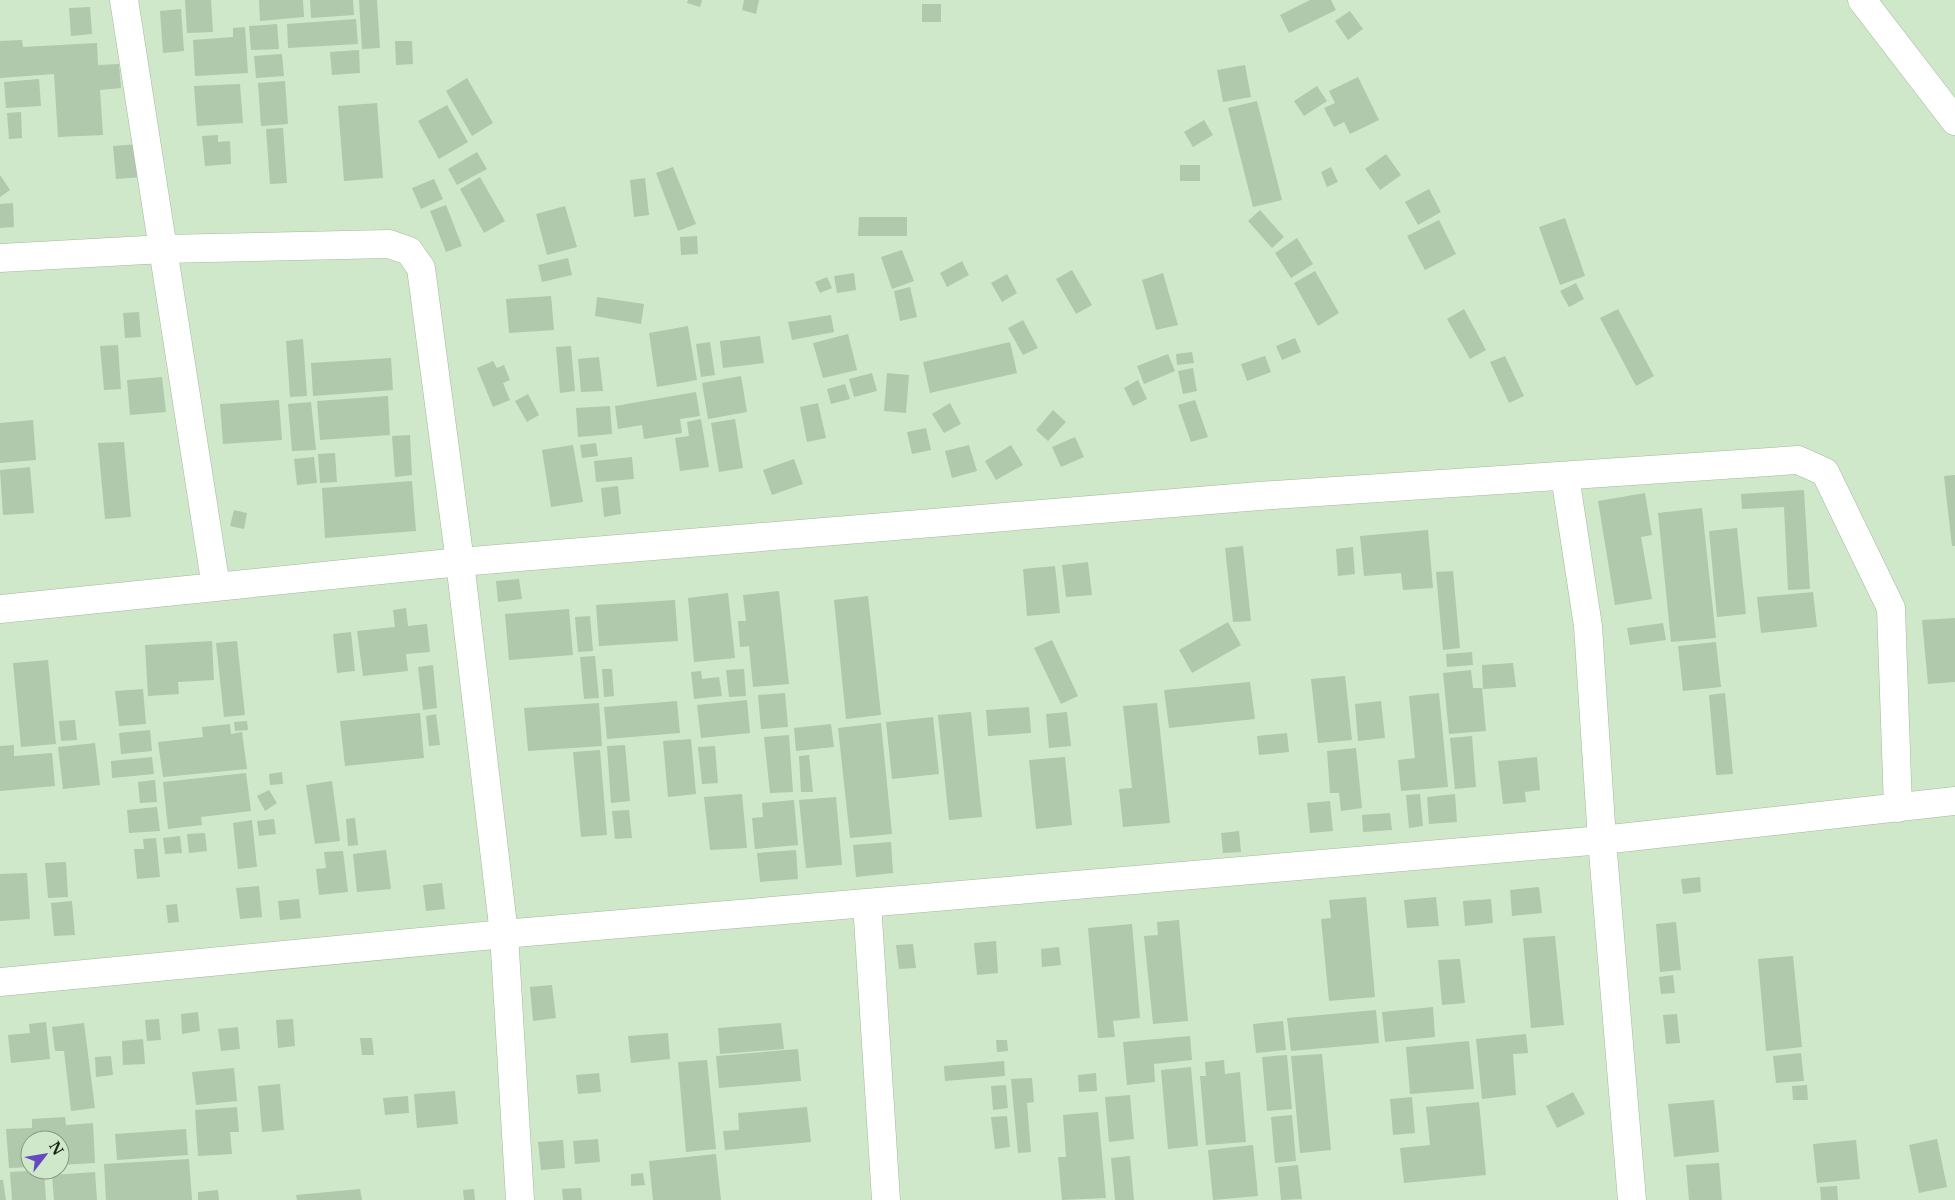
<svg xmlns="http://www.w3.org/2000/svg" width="1955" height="1200" font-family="'Libre Baskerville',serif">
<rect width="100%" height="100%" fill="#cfe8ca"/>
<!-- building -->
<path fill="#b0c8ab" d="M185,0H211L213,32L187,33Z
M259,0H303L304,17L260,21Z
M310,0H353L354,15L311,18Z
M359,0H377L380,48L362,49Z
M688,0H702L700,7L687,3Z
M744,0H759L756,14L742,10Z
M1310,0H1331L1336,10L1289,33L1280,15Z
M922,4H941V22H922Z
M90,7L92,34L71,36L69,8Z
M181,9L184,51L163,53L160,11Z
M1350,11L1363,29L1348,40L1335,21Z
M356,19L358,44L288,48L287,24Z
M277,24L279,49L251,50L249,26Z
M245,27L248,73L195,76L193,40L233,37V28Z
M22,40L23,47L97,43L98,65L119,64L121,88L100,90L103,135L58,137L54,74L0,78V41Z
M395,41H412L413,64L396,65Z
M359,50L360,73L332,75L330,52Z
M282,54L284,76L256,78L254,56Z
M1245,65L1251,97L1223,102L1217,70Z
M1358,77L1379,120L1350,134L1344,122L1334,127L1324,108L1335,103L1329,91Z
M467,78L493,123L472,136L446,91Z
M39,79L41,106L6,108L4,82Z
M285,81L288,124L261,126L258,83Z
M240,84L243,123L197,126L194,86Z
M1317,86L1327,101L1304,116L1294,101Z
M1257,101L1282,200L1253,207L1228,108Z
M377,103L383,178L344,181L338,106Z
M447,105L468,142L439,159L418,121Z
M21,112L22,138L9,139L7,113Z
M1204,120L1213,135L1193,147L1184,132Z
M283,128L287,183L270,184L266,129Z
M218,135V142L230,141L231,164L205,166L202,136Z
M140,144L142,177L116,179L113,146Z
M477,152L487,169L457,185L448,169Z
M1386,154L1401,175L1380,190L1365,169Z
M1180,165H1200V181H1180Z
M673,167L696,224L678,231L656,173Z
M1331,167L1338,182L1327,187L1321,172Z
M0,175L10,190L0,197Z
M480,177L505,221L484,233L460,189Z
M645,178L649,215L634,217L630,180Z
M434,179L443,199L421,209L412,188Z
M1429,189L1441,212L1418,225L1405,202Z
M13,203L14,227L0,228V204Z
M446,205L462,246L446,252L430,211Z
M565,206L577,247L547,255L536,214Z
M1260,210L1284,237L1272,248L1248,221Z
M859,217H907V236H858Z
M1565,218L1585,276L1560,285L1539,227Z
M1439,220L1456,254L1425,270L1407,236Z
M697,236L698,254L681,255L680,237Z
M1297,238L1313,264L1291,278L1275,253Z
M902,250L914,281L892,289L881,257Z
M568,258L572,275L542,282L538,265Z
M962,261L969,275L947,287L940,273Z
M1072,270L1092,305L1076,314L1056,279Z
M1315,271L1339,313L1318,326L1294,283Z
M854,273L856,290L837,293L834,276Z
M1163,273L1178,325L1156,330L1142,280Z
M1007,274L1017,293L1002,302L991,283Z
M827,277L832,288L820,293L815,282Z
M1576,283L1584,299L1569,307L1560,291Z
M910,287L917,317L900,321L894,291Z
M551,296L554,330L509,333L506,299Z
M597,297L644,304L641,324L595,316Z
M1464,309L1486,350L1470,359L1447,319Z
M1618,309L1654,376L1636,386L1600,318Z
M139,312L141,337L125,338L123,313Z
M831,315L834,332L792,340L788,322Z
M1023,320L1038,348L1023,355L1008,328Z
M688,326L697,380L657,387L649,333Z
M848,334L857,370L823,378L813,343Z
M760,336L764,363L723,368L720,341Z
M1295,338L1301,352L1282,360L1276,346Z
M303,339L307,396L290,397L286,341Z
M710,342L715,375L701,377L696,344Z
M1010,342L1017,373L930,393L923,362Z
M118,345L121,389L104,390L100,346Z
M571,346L575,391L560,393L556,347Z
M1192,352L1194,363L1177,365L1176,354Z
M1168,354L1175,371L1144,384L1137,366Z
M1265,356L1271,372L1247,381L1241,364Z
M1505,356L1524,396L1509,403L1490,362Z
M599,357L603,391L581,392L578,359Z
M391,358L393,390L313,396L311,363Z
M493,361L497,368L504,365L510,380L503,383L510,400L493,407L477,368Z
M1193,368L1197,391L1183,394L1178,371Z
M872,373L877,391L854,397L849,379Z
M887,373L909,375L906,413L884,411Z
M741,376L747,412L708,419L702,383Z
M162,377L166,412L130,415L127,380Z
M1138,380L1147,399L1133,406L1124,388Z
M845,384L850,399L831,404L827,389Z
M696,392L700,416L680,419L682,433L644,439L642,425L618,429L615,406Z
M528,394L539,415L527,422L515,401Z
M388,396L390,435L320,440L317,401Z
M279,400L282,440L223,444L220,404Z
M1195,400L1208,437L1191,442L1178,405Z
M311,402L316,450L292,451L288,404Z
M818,403L826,438L807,442L800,407Z
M950,403L961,424L944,433L932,414Z
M610,406L612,434L578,437L576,408Z
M1053,410L1066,422L1048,441L1036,430Z
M701,419L709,467L680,471L675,438L689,436L687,422Z
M735,419L743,468L719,472L711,423Z
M33,420L36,460L0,463V423Z
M926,428L931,450L912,454L907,432Z
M410,435L412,475L395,477L392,436Z
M1075,437L1084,457L1061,467L1052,447Z
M124,442L131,517L105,519L98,443Z
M596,443L598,456L582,458L580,445Z
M573,445L583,502L551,507L542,450Z
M969,445L977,471L952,478L945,451Z
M1011,445L1023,465L996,480L985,461Z
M335,453L337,482L320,483L318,454Z
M314,457L317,483L297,485L294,459Z
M632,457L634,479L596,482L594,461Z
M794,459L803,484L772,495L763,470Z
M30,467L34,513L3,515L0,470Z
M1955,475V546H1952L1944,476Z
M412,481L416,531L325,538L322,488Z
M618,486L621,514L604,517L601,488Z
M1804,490L1810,589L1788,590L1784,507L1742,509L1741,494Z
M1645,493L1652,535L1641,537L1652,599L1615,605L1598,501Z
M1702,508L1716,638L1671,642L1658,513Z
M234,510L247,513L244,529L230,526Z
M1737,528L1746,614L1717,617L1709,531Z
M1428,530L1433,588L1403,590L1401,573L1364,576L1360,536Z
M1243,546L1251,621L1233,622L1225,548Z
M1353,547L1355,574L1338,576L1336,549Z
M1088,562L1092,595L1066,597L1062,565Z
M1055,566L1060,613L1027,616L1023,569Z
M1453,571L1460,648L1443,650L1436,572Z
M519,579L522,599L498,602L496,581Z
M779,591L789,684L753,687L749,646L740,647L738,621H746L743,595Z
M1813,592L1817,627L1761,633L1757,597Z
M728,593L735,658L694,662L688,598Z
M868,596L881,715L846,719L834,600Z
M675,600L678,641L599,646L596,605Z
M406,608L408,626L427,624L430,652L406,654L408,671L363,676L357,631L395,627L393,610Z
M569,609L573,655L509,660L505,614Z
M590,616L593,651L578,652L575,617Z
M1955,618V682L1928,684L1922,620Z
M1228,622L1241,645L1192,673L1179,650Z
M1663,623L1666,640L1630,645L1627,628Z
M351,632L355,671L337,673L333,634Z
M1052,640L1078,696L1061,704L1034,648Z
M212,641L214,680L178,682L179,694L148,696L145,645Z
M237,641L245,715L224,717L216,643Z
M1716,642L1721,687L1683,691L1678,646Z
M1472,652L1473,665L1447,667L1446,654Z
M595,656L599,698L584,699L580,657Z
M48,660L56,744L21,747L13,663Z
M1513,663L1516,687L1483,689L1482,665Z
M433,665L437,708L423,710L418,667Z
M602,669H612L614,696L604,697Z
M744,669L746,696L729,697L726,670Z
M1471,670L1473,688H1482L1486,731L1449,734L1443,673Z
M701,671L702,679L719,677L722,696L694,699L691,672Z
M1345,676L1352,740L1318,743L1311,679Z
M1250,682L1255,719L1169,728L1164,690Z
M143,689L146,724L119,726L115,691Z
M785,693L788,727L761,729L758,695Z
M1439,693L1448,787L1401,791L1398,760L1415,758L1409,696Z
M1725,693L1733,774L1716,775L1709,695Z
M747,700L750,733L701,738L697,705Z
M677,701L680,733L607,739L604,707Z
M1381,701L1385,738L1358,741L1355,704Z
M599,703L602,746L528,751L524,708Z
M1157,703L1170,823L1123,827L1119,789L1132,788L1123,706Z
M1029,707L1031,733L988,736L986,710Z
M971,712L982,817L949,820L938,715Z
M1067,712L1071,746L1049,748L1046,714Z
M420,713L424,758L345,766L340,721Z
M436,714L440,745L429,746L426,716Z
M933,717L939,774L892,779L886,722Z
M75,720L77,740L61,741L59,721Z
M247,721L248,730L235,731L234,722Z
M881,723L892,834L850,838L838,728Z
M230,724L231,734L242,732L247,769L163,777L158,742L203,737L202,727Z
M831,724L834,747L796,751L794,728Z
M150,730L152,751L121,754L119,733Z
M1287,733L1289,752L1259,755L1257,736Z
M789,735L793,792L770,793L764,737Z
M1472,736L1476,787L1455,789L1450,738Z
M691,739L696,794L668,797L663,741Z
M95,743L100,785L63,789L58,747Z
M14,745V756L52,753L55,786L0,791V746Z
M625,745L630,801L611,803L607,746Z
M715,746L718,783L702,784L698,747Z
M1356,748L1362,808L1341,811L1339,793H1330L1327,751Z
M600,750L607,835L581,837L573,752Z
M809,755L813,792H801L799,756Z
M152,757L154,774L112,778L111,761Z
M1065,757L1072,825L1036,829L1029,760Z
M1537,757L1540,790L1525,792L1526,802L1503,804L1498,761Z
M282,772L283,784L270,785L269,774Z
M246,773L251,811L201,817L202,825L168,829L163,782Z
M155,780L157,802L140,803L138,782Z
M332,781L340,841L315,844L306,785Z
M269,790L277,803L265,811L257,796Z
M742,794L747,848L710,850L704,797Z
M1420,794L1423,826L1409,828L1406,795Z
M1455,794L1457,822L1429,824L1427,797Z
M836,797L842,865L806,868L799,800Z
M794,800L798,845L755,849L752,818L763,817L762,803Z
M1330,801L1333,831L1310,833L1307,803Z
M157,807L160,831L129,833L127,810Z
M629,810L632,838L615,839L612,811Z
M1390,813L1392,830L1363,832L1362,815Z
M355,818L358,845L348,846L346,819Z
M274,819L276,834L259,836L257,821Z
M252,820L257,867L238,869L233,823Z
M1239,831L1241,852L1223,853L1221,833Z
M205,833L207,851L189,853L187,834Z
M180,836L182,853L165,854L163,838Z
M156,838L160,877L137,879L134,849H144L143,839Z
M891,842L893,873L856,877L853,845Z
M386,850L391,889L357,892L353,854Z
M796,850L798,879L760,882L757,853Z
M343,851L348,892L319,895L316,869L326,868L324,852Z
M66,862L68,897L48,898L45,863Z
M27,873L30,919L0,921V874Z
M1700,877L1701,892L1683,894L1681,879Z
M442,883L445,909L426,911L423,885Z
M259,886L262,917L240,919L236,888Z
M1539,887L1542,913L1512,916L1510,890Z
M1366,897L1375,997L1329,1001L1321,919L1331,918L1329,900Z
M1436,897L1439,926L1407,928L1404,900Z
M299,899L301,918L280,920L278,901Z
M1491,899L1493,923L1465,926L1463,901Z
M72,901L75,935L54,936L51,903Z
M177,904L179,922L168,923L166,905Z
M1179,920L1188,1021L1153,1024L1144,936L1158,935L1157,922Z
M1676,922L1681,970L1660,972L1656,924Z
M1132,924L1140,1018L1113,1021L1115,1037L1098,1038L1088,928Z
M1555,936L1564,1025L1531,1028L1523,938Z
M996,941L998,973L977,975L974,943Z
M913,944L916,968L899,969L896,945Z
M1059,947L1061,965L1042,967L1041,949Z
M1793,956L1802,1047L1766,1051L1758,959Z
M1460,959L1465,1003L1442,1005L1438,960Z
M1673,975L1675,993L1661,994L1659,977Z
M552,985L556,1018L533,1021L530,987Z
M1433,1007L1435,1037L1385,1042L1382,1012Z
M1376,1010L1379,1043L1291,1051L1287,1018Z
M198,1012L200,1031L182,1034L181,1014Z
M1677,1014L1680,1043L1666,1044L1663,1015Z
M159,1019L161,1040L147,1041L145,1020Z
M293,1019L295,1046L278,1048L276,1020Z
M1283,1021L1286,1050L1256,1053L1253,1024Z
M46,1022L50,1059L11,1063L8,1035L30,1033L29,1024Z
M84,1023L95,1108L71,1111L64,1051H55L52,1027Z
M781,1023L784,1049L720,1054L718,1028Z
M238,1027L240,1049L221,1051L218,1029Z
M668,1033L670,1059L631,1063L628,1036Z
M1526,1034L1528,1053L1513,1054L1516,1095L1482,1099L1476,1039Z
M1190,1036L1192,1060L1154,1064L1155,1082L1127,1085L1123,1042Z
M360,1038H372L374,1055H362Z
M143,1039L145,1064L123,1065L122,1041Z
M996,1040H1007L1008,1051L997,1052Z
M1469,1041L1474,1089L1410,1094L1406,1047Z
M798,1049L801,1081L719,1088L716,1056Z
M1801,1053L1804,1081L1776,1083L1773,1056Z
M1322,1054L1331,1150L1300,1153L1291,1056Z
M1287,1055L1292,1109L1267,1111L1262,1057Z
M111,1056L113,1075L96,1077L95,1057Z
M707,1060L716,1149L686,1152L678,1062Z
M1224,1060L1225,1074L1240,1072L1246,1142L1206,1145L1200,1076H1206L1205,1062Z
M1004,1061L1005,1076L945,1081L944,1066Z
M1191,1067L1198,1146L1168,1149L1161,1070Z
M234,1068L237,1101L196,1105L192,1072Z
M599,1073L601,1092L578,1094L576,1075Z
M1096,1073L1097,1091L1079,1092L1078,1075Z
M1032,1078L1034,1102L1027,1103L1031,1152L1018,1153L1011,1079Z
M280,1084L284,1130L262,1132L258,1086Z
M1006,1085L1008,1108L993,1110L991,1086Z
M1807,1085L1808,1100H1793L1792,1086Z
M455,1091L458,1124L417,1128L414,1094Z
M1573,1092L1585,1114L1557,1128L1546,1106Z
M1130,1095L1134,1139L1109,1142L1105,1097Z
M408,1096L409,1113L385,1115L383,1098Z
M1412,1097L1415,1133L1393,1135L1390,1099Z
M1714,1100L1719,1152L1674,1157L1668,1104Z
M1479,1102L1486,1175L1404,1183L1400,1148L1430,1145L1426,1107Z
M237,1107L239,1132H230L232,1154L198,1156L195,1110Z
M807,1107L811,1142L725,1150L723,1131L739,1130L738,1113Z
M1098,1112L1106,1198L1062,1200L1058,1157H1066L1063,1115Z
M1292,1115L1296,1161L1275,1163L1271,1117Z
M1007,1116L1010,1147L995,1149L991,1117Z
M65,1117L66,1125L93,1123L95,1163L60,1165V1140H30V1167L9,1168L6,1129L32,1128V1119Z
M186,1129L188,1155L117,1160L115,1134Z
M598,1139L600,1162L575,1164L573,1141Z
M1937,1139L1947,1187L1919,1193L1909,1145Z
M563,1140L565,1168L541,1170L538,1142Z
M1856,1140L1860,1179L1817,1183L1813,1144Z
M1253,1145L1258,1196L1213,1200L1208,1150Z
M716,1154L721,1200H653L649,1161Z
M1130,1156L1134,1200H1115L1111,1158Z
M189,1159L192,1200H106L104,1164Z
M1719,1163L1722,1200H1689L1686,1165Z
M1298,1165L1302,1199L1281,1200L1278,1167Z
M44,1170L46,1200H12L10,1172Z
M95,1172L97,1200H54L52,1175Z
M643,1173L645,1185L631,1186V1174Z
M0,1180H3L6,1200H0Z
M1837,1186L1838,1200H1821L1820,1187Z
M581,1188L582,1200H563L562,1189Z
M360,1189L362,1200H297L296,1195Z
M474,1189L475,1200H464L463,1190Z
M218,1190L219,1200H198V1192Z"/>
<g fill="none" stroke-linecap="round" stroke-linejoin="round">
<!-- minor casing -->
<g stroke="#a2b99d" stroke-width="29">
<path id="minor" d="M124,0L216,587
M1862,0L1955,121
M0,258L164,249L389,244L409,251L421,268L460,562L504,934L520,1200
M1565,476L1588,626L1602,840L1632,1200
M0,609L460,562L1259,496L1798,460L1825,472L1891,608L1898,808
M867,903L886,1200
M0,982L504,934L1602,840L1955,801"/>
</g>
<!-- minor -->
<use href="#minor" stroke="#fff" stroke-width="28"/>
</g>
<!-- north arrow -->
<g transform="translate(45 1155) rotate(59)"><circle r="24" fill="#cfe8ca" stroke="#879983"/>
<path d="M0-4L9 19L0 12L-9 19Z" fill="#6648c1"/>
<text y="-8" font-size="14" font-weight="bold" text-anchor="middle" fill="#1a2318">N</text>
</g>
</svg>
